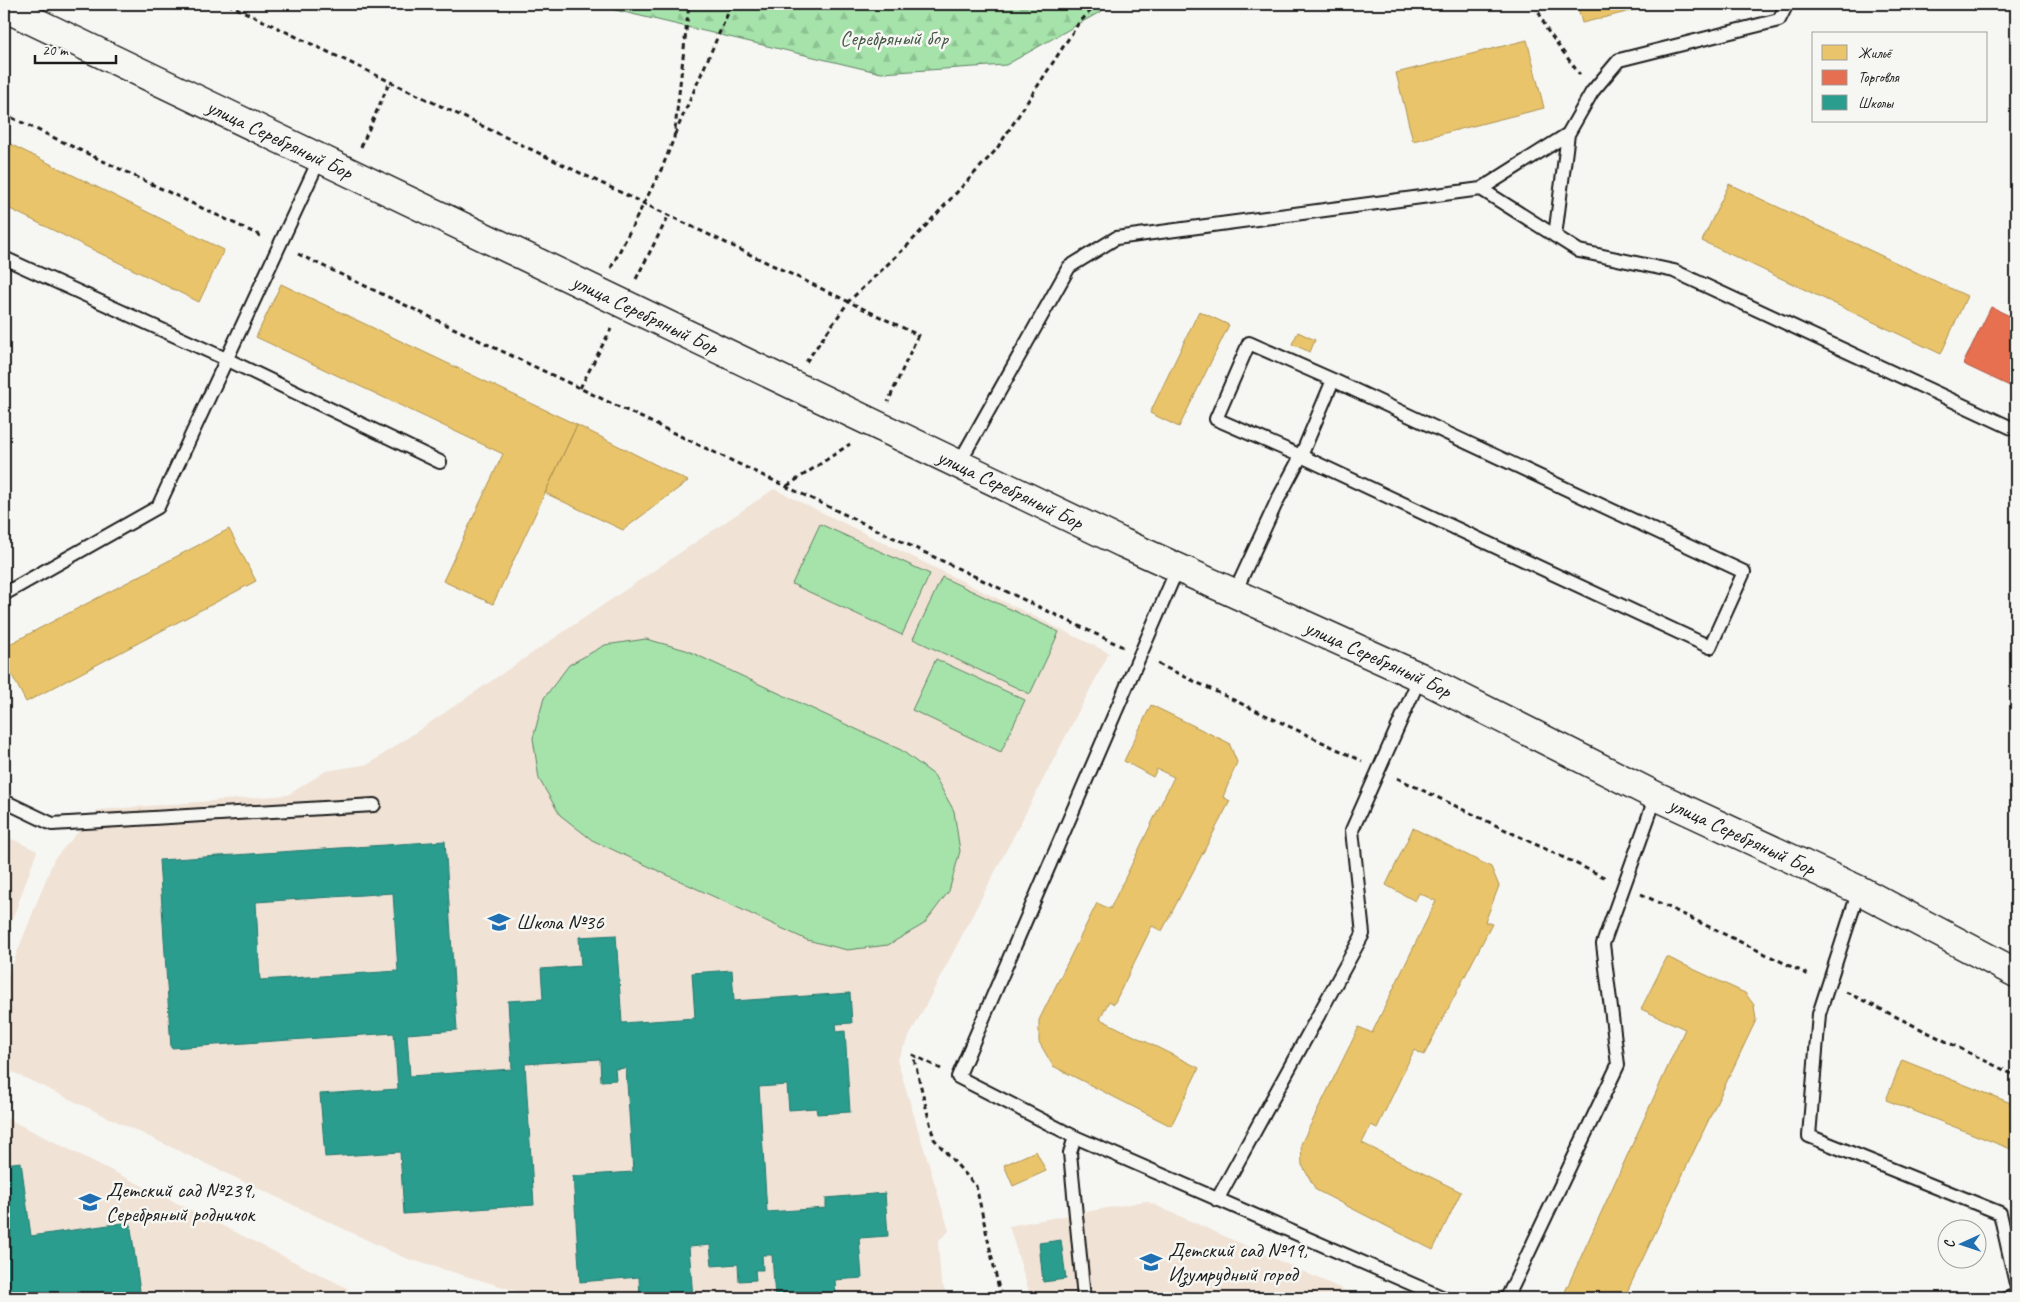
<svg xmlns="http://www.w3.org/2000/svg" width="2020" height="1302" font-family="Caveat,sans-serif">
<defs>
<pattern id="forest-firs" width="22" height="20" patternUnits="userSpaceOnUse" patternTransform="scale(1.25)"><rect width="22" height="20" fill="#a5e3aa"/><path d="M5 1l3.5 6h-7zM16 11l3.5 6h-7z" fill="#8dc292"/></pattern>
</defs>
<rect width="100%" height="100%" fill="#f6f6f2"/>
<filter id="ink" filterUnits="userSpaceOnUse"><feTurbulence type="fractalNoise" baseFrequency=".02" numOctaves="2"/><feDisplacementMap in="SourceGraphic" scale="10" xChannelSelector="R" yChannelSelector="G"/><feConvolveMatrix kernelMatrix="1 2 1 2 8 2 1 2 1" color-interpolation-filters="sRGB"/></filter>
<g filter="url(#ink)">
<!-- built -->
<path fill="#f0e2d5" d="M774,489L1109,653L897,1060L949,1231L938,1241L941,1283L950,1298H541L405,1258L4,1068V986L54,859L98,810L288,795L326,771L369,764Z
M4,835L37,851L4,942Z
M4,1117L347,1288L345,1298H4Z
M1146,1201L1362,1298H1031L1009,1226Z"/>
<!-- green -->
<path fill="#a5e3aa" stroke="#608063" d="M820,524L930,574L902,635L792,584Z
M942,577L1059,632L1030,694L913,639Z
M646,639L686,650L901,750L934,775L954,811L960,851L949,891L924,924L888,945L847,950L807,940L592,840L560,815L539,779L533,738L544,698L569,665L605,645Z
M936,659L1025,700L1001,752L912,710Z"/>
<!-- forest -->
<path fill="url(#forest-firs)" stroke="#608063" d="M590,4H1114L1006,65L881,73Z"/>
<!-- homes -->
<path fill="#e9c46a" stroke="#ac9253" d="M1577,4H1659L1582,23Z
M1527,40L1544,108L1413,141L1396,73Z
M4,141L224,250L199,302L4,206Z
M1729,184L1967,296L1941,354L1702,241Z
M281,284L577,425L493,604L443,581L503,454L256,337Z
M1199,311L1229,325L1179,427L1150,413Z
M1298,332L1315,340L1310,352L1292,344Z
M577,425L688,481L623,530L545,493Z
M229,529L256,581L26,702L4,660V647Z
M1151,705L1229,743L1237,762L1223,797L1230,801L1162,931L1152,926L1114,1004L1109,1001L1100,1019L1199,1068L1171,1126L1053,1066L1039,1042V1020L1097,903L1110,909L1174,777L1157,769L1153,777L1124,761Z
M1413,828L1491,867L1499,886L1485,922L1492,924L1424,1055L1414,1050L1377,1128L1371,1125L1362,1143L1461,1192L1433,1250L1316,1190L1302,1165L1301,1144L1359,1027L1372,1033L1436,901L1419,893L1415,901L1386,885Z
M1667,957L1745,993L1754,1005L1756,1020L1627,1292L1629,1298H1565L1564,1294L1685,1029L1641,1009Z
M1902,1060L2016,1105V1151L1886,1100Z
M1036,1151L1046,1171L1013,1186L1004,1165Z"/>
<!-- shops -->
<path fill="#e76f51" stroke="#aa5641" d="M1991,307L2016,319V389L1963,364Z"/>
<!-- schools -->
<path fill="#2a9d8f" stroke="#26766c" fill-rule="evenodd" d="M445,841L457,1030L407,1034L410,1076L512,1069L508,1001L543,999L541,969L581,966L579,937L616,935L622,1023L695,1018L692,973L732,970L734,1001L850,993L852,1023L836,1024L837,1032L845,1031L850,1112L817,1114L816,1108L789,1110L787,1085L759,1087L767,1212L826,1208V1198L885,1193L888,1236L859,1238L862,1278L835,1280L836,1298H775L772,1255H762L763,1270H755L756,1280L739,1281L738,1264L712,1266L710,1245L689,1247L693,1298H640L639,1277L580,1282L573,1176L633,1172L626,1068L615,1069L616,1080L601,1081L600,1059L525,1064L534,1205L404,1214L400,1152L325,1157L320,1094L398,1089L394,1033L171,1048L159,860ZM393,893L398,971L260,980L256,902Z
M21,1162L31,1236L130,1222L141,1298H4V1164Z
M1061,1240L1066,1279L1043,1282L1039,1243Z"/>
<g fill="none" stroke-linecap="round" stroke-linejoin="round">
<!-- service casing -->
<g stroke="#1c1c1c" stroke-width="16">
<path id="service" d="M1481,189L1579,251L1674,271L2016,430
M1555,236L1568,134L1592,92L1619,60L1779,20L1787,4
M4,258L226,359L440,462
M959,463L1069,267L1116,238L1481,189L1568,134
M1178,567L958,1077L1075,1137L1444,1298
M1235,592L1277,501L1301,456L1333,380L1744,572L1710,647L1301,456L1216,419L1249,343L1333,380
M4,594L158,507L320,158
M4,801L52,824L374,805
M1859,890L1819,1014L1809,1136L2000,1213L2016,1284
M1075,1137L1070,1153L1084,1298
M1217,1200L1363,934L1352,830L1420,677
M1507,1298L1618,1065L1603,944L1656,796
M2008,1298L2016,1295"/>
</g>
<!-- tertiary casing -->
<g stroke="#1c1c1c" stroke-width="31">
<g id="tertiary">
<path id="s1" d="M4,7L1123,543L1420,677L1656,796L1859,890L2016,973"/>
</g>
</g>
<!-- path -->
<path stroke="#1c1c1c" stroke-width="3" stroke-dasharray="5 4" stroke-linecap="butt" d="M228,4L918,335L888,402
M1535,4L1547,30L1580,75
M4,114L261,236
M675,134L732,4
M361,147L390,81
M298,254L1123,647
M611,268L662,168L674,138L689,4
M636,279L669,215
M806,362L849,301L908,245L996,150L1078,24L1097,4
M580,388L611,329
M787,486L850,444
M1158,664L1362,761
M1397,778L1606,878
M1641,894L1811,976
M1846,992L2016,1076
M941,1069L913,1055L934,1139L976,1186L1001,1298"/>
<!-- service -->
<use href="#service" stroke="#f6f6f2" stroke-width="12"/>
<!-- tertiary -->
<use href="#tertiary" stroke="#f6f6f2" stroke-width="28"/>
</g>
</g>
<!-- icons -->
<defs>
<g id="school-bare" transform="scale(1.725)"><path d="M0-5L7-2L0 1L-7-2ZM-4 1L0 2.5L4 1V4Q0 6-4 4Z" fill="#1f6fb2" stroke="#f6f6f2" stroke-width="2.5" paint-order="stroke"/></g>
</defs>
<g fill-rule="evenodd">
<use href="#school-bare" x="499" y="922"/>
<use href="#school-bare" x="90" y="1202"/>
<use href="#school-bare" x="1151" y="1262"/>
</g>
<g text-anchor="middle" stroke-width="5" stroke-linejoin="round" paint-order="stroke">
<!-- park labels -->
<g font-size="21" fill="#455847" stroke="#f6f6f2">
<text x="894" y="45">Серебряный бор</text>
</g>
<!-- street labels -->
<g font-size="21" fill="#1c1c1c" stroke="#f6f6f2">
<text dy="7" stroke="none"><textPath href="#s1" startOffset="306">улица Серебряный Бор</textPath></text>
<text dy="7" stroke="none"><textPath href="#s1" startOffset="711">улица Серебряный Бор</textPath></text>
<text dy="7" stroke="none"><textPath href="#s1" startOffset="1116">улица Серебряный Бор</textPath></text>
<text dy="7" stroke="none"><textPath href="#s1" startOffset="1521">улица Серебряный Бор</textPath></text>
<text dy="7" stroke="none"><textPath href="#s1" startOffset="1926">улица Серебряный Бор</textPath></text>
</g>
<!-- poi labels -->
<g font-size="21" fill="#1c1c1c" stroke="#f6f6f2" text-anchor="start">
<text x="516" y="929">Школа №36</text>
<text x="106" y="1197">Детский сад №239,<tspan x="106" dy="24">Серебряный родничок</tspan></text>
<text x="1168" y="1257">Детский сад №19,<tspan x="1168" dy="24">Изумрудный город</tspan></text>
</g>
</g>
<!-- margin -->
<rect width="2020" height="1302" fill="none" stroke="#f6f6f2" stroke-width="20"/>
<rect x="10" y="10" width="2000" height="1282" fill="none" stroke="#1c1c1c" stroke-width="2" filter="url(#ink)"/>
<!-- legend -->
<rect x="1812" y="32" width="175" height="90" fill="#f6f6f2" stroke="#9f9f9c"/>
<rect x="1822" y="45" width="25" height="15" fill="#e9c46a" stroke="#9f9f9c"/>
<text x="1858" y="58" font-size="15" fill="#1c1c1c">Жильё</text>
<rect x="1822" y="70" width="25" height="15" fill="#e76f51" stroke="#9f9f9c"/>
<text x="1858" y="82" font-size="15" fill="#1c1c1c">Торговля</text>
<rect x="1822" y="95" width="25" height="15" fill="#2a9d8f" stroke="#9f9f9c"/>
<text x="1858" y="108" font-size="15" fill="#1c1c1c">Школы</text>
<!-- north arrow -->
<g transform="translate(1962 1244) rotate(267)"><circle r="24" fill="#f6f6f2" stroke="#9f9f9c"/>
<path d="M0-4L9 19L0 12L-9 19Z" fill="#1f6fb2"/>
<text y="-8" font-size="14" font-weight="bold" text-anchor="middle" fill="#1c1c1c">С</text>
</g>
<!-- scale -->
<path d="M35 55v8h81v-8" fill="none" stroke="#1c1c1c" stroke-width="2.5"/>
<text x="42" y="55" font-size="15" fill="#1c1c1c" stroke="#f6f6f2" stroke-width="4" paint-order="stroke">20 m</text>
</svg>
